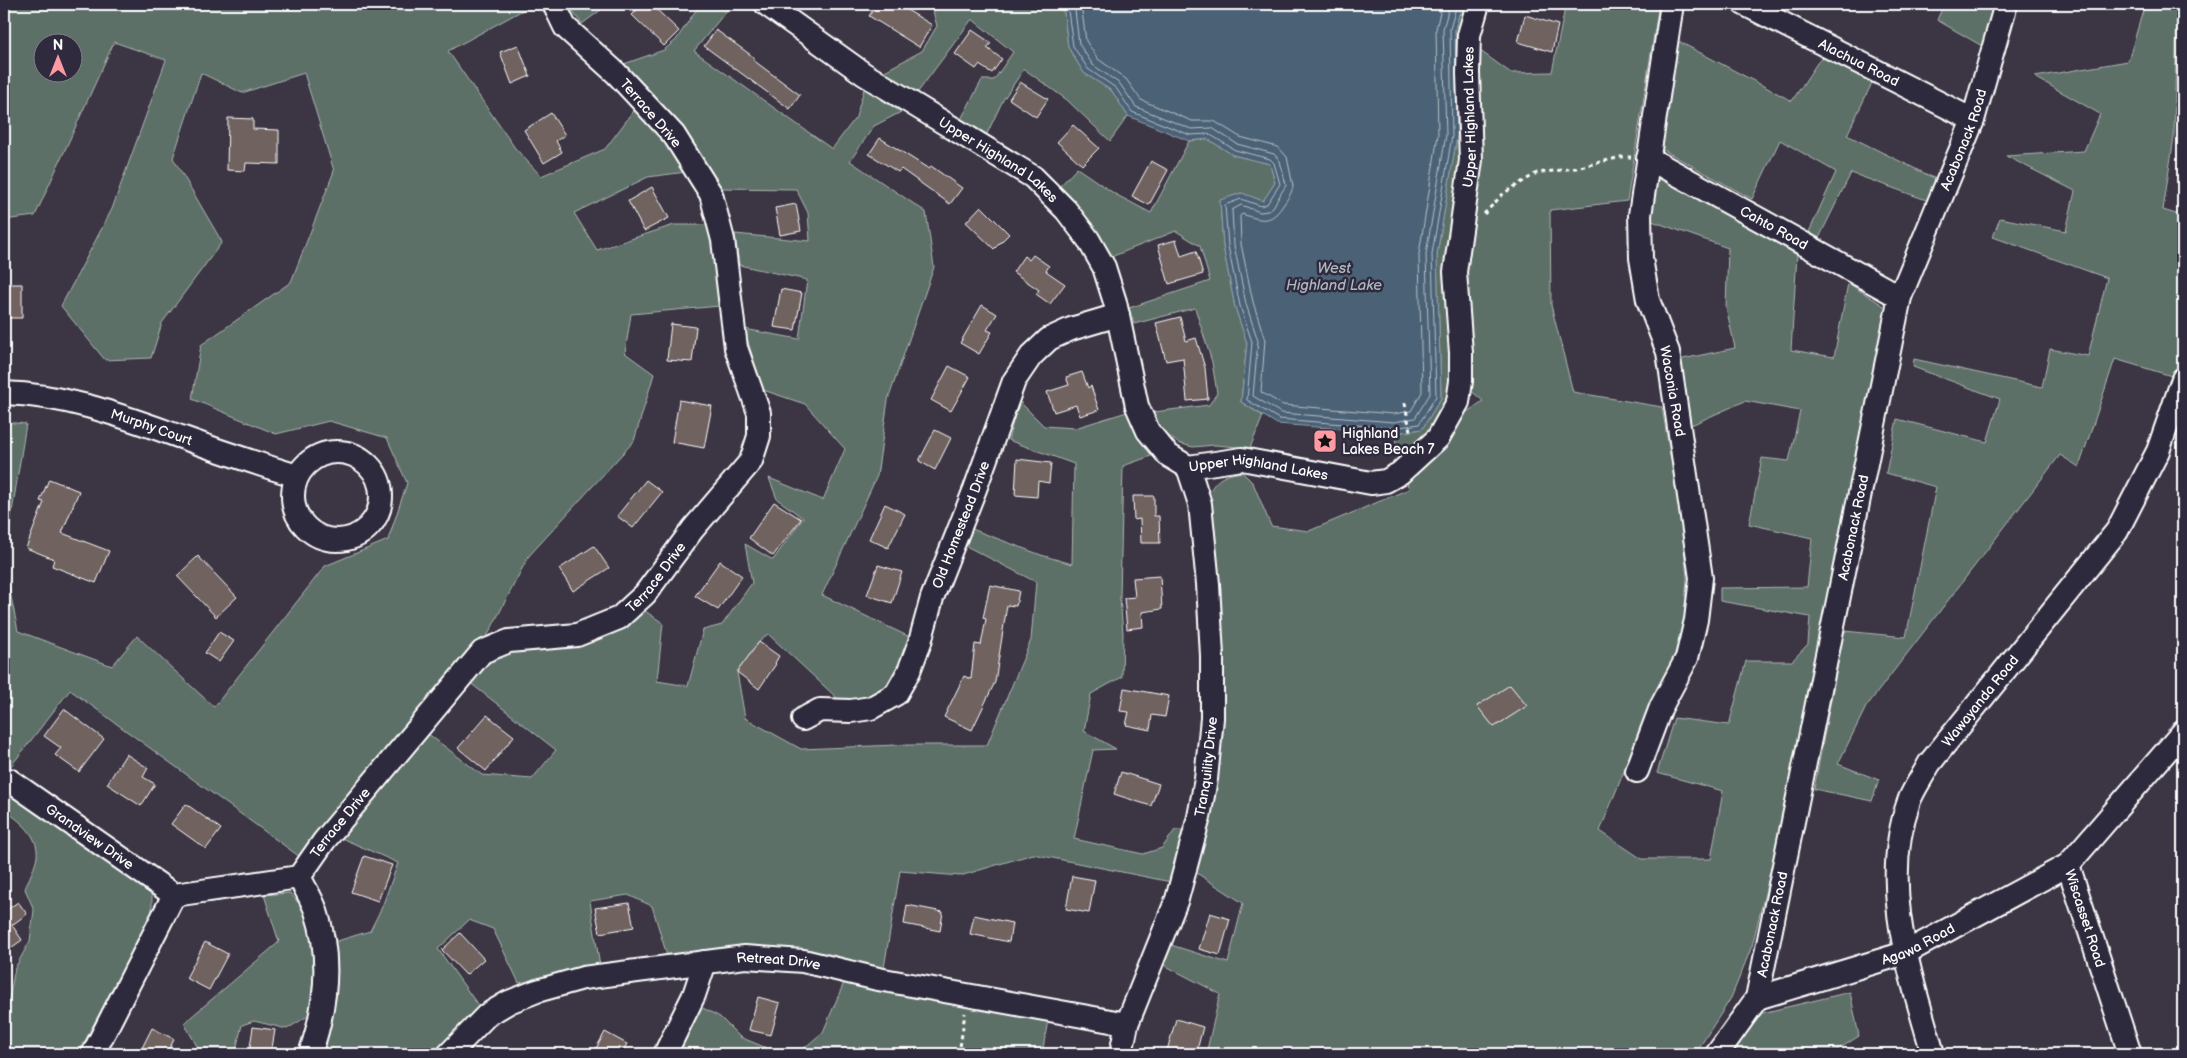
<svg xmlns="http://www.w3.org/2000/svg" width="2187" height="1058" font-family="'Balsamiq Sans',sans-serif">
<rect width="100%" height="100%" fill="#3c3544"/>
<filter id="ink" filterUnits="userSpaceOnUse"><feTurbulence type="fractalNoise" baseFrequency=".02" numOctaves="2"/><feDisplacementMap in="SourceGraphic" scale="10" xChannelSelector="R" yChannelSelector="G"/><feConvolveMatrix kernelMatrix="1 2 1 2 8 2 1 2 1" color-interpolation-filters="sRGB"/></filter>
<g filter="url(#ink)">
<!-- green -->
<path fill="#5d6f67" stroke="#aeb7b3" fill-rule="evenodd" d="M4,4H534L448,51L515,148L541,176L605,149L636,108L665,140L686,172L648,177L574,213L597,250L674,225H707L712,239L720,306L631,314L625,353L654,374L634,441L528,557L489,633L300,857L70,690L11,766L4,764V422L26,424L4,562L18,631L112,666L137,636L214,707L325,566L388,540L407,483L387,438L329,421L276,434L192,399L201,345L291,282L334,171L304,73L242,93L201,73L173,158L222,242L162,323L151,358L105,360L61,306L112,209L166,60L114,42L35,216L4,220ZM42,42H72V72H42Z
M567,4H609L582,24Z
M700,4H732L694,51L832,149L856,117L864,89L901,112L874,126L850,161L926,212L934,267L888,400L877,476L822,595L920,642L896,694L851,711L768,634L759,642L737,672L745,718L801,749L896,745H987L1031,640L1036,582L966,546L972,529L1041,555L1072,564L1074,464L1008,440L1019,401L1044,426L1075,428L1127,412L1137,432L1154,455L1123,466L1120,598L1123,633L1122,677L1091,694L1084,731L1116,749L1093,750L1074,839L1143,854L1162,848L1175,830H1184L1171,882L1033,854L960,876L900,871L883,974L668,959L652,906L628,895L590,901L600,967L519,983L493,929L469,920L438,949L480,1008L436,1054H320L334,942L370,931L382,907L398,863L339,837L427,733L482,775L532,779L556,750L469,682L488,658L642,609L663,623L657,681L688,686L703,630L722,625L752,583L745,544L773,560L803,518L777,499L769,478L823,500L845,449L805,404L763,390L744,329L799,339L807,280L739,265L735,234L810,241L808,213L796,189L720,188L621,65L664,50L676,40Z
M931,4H1054L1064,12L1068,47L1084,73L1112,91L1128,116L1110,141L1067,100L1024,69L1003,100L985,138L960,121L982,80H994L1013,52L972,19L915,96L879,74L922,51L937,26Z
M1462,4H1472L1455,353L1450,401L1432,433L1398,466L1395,433L1422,429L1441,398L1437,254L1457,136L1455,29Z
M1552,4H1659L1627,201L1550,210L1551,305L1573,392L1662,407L1681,520L1687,577L1684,622L1673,660L1653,699L1600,831L1642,859H1711L1723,791L1657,773L1674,718L1729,725L1746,661H1792L1808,644L1810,617L1720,601V588L1807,587L1812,538L1749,524L1762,458L1789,461L1800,411L1745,401L1689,426L1678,360L1735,348L1726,307L1728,248L1652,221L1655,183L1663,177L1797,255L1791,350L1834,357L1848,283L1889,309L1859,439L1827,618L1811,672L1784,816L1752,946L1731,998L1695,1054H1206L1220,994L1164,965L1171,945L1228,963L1243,903L1195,872L1207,818L1208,494C1217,478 1223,475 1242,472L1253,483L1271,526L1309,531L1409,489L1406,480L1461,416L1483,401L1469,389L1463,277L1479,50L1511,73L1552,72L1565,8Z
M1944,4H1984L1992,8L1982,46L1937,20Z
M2145,4H2177L2174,137L2163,210L2183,216V351L2175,377L2115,359L2079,467L2060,455L1866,707L1838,764L1879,780L1872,801L1814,789L1844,631L1906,637L1936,487L1886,473L1897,419L1987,442L2000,399L1913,367L1914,359L2042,387L2050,349L2088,356L2107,278L1993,237L2000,218L2066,231L2075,191L2006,156L2084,151L2100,114L2035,77L2128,61Z
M1674,39L1792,101L1823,54L1874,79L1847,135L1938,180L1929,201L1851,173L1819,238L1809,232L1836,172L1780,140L1752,199L1658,147Z
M1208,139L1233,155L1270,164L1275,183L1263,201L1241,193L1220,201L1223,246L1235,307L1247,343L1241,402L1263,416L1250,448L1215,445L1193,447L1178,443L1161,430L1154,412L1209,405L1217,393L1212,362L1195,308L1134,324L1129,308L1210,281L1200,246L1176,231L1111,257C1097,230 1081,208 1060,186L1077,168L1115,194L1151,213L1189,141Z
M4,792L8,793L152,894V914L78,1054H4V1009L7,1010L15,968L30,941L34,910L25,889C28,880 36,866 37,856C39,835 19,820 4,810Z
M290,893L303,908L314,943L317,982L311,1014L287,1029L254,1021L242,1025L235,1054H195L198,1048L184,1023L279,942L264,895Z
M845,980L879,989L1048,1020L1042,1054H677L701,1007L720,1017L740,1037L769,1049H803L823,1032Z
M1850,992L1859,1036L1831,1054H1732L1762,1013Z"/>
<!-- water -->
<path fill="#4b6276" stroke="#93a1ad" d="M1054,4H1462L1455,29L1457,136L1437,254L1441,398L1422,429L1395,433L1277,424L1241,402L1247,343L1235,307L1223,246L1220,200L1242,193L1263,201L1275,183L1270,164L1233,155L1208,139L1189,141L1128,116L1112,91L1084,73L1068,47L1064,12Z"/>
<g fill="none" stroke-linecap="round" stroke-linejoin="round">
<!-- shore -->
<path stroke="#b7c0c8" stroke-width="1" d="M1062,4L1068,11L1073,46L1088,69L1116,88L1132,112L1190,135L1209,134L1235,150L1270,159L1274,163L1280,184L1267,204L1261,206L1241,199L1225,205L1228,246L1240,306L1252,342L1247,400L1279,419L1394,428L1419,424L1436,396L1432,254L1452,136L1450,29L1457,4
M1072,4L1075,10L1079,44L1093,65L1120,84L1136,107L1191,129L1212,128L1237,144L1274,154L1280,161L1286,185L1273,207L1268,211L1260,212L1241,205L1232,210L1234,245L1246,304L1258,341L1253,396L1281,413L1394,422L1415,418L1430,394L1426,254L1446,135L1443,29L1450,4
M1081,4L1086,41L1098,59L1126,79L1141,100L1192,121H1214L1240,137L1278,147L1287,157L1293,186C1292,193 1288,198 1284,204C1271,224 1263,221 1242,214L1240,216L1241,244L1253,302L1265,340L1261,392L1283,405L1394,414L1411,411L1422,392L1419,254L1438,135L1436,29L1442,4"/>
</g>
<!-- building -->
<path fill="#70625e" stroke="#fff" d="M643,4H651L679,31L664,46L632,15Z
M877,4H897L932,25L919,47L869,16Z
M1525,15L1558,25L1552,52L1518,42Z
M716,30L755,58L753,60L800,95L790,109L704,46Z
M972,30L991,43L987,48L1002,59L992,73L979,65L976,69L955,54Z
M518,45L530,76L512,84L500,52Z
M1020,82L1048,99L1036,117L1009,99Z
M551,113L565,135L556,141L562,152L544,163L524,130Z
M228,118L253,119V129L279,130V164L246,163L245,171L227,170Z
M1073,125L1099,148L1082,165L1057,142Z
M880,138L929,169L931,166L962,188L950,204L901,169L898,172L869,154Z
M1151,161L1168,170L1149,205L1132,196Z
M652,187L669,218L644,231L628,201Z
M796,204L801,231L780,235L775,208Z
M981,206L1009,234L994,249L966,222Z
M1176,240L1181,256L1196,251L1203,274L1169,284L1158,245Z
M1033,255L1049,266L1046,271L1065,284L1050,304L1036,294L1039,290L1013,272L1024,256L1029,260Z
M4,284H22V318H4Z
M781,289L802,293L795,330L774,327Z
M982,305L997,314L987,330L992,332L979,354L960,343Z
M1180,317L1186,341L1196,338L1205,368L1208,399L1187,401L1183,358L1166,361L1156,323Z
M671,324L696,327L692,362L667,360Z
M949,366L970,377L951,411L931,400Z
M1082,372L1088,388L1091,386L1099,410L1080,416L1076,405L1054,412L1047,392L1069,385L1066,377Z
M679,400L712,406L704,448L672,442Z
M935,430L951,438L935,470L919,461Z
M1017,459L1051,463L1049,483L1038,481L1037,497L1015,495Z
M49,479L79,491L62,533L109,551L96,583L52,566L54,559L26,548L44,502L40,501Z
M646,480L662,492L633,528L617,516Z
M1133,496H1154V516H1159L1160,543H1141L1140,519L1134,520Z
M774,502L801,519L773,556L749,538Z
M885,504L905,514L888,548L869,539Z
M594,546L609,568L573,591L559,569Z
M198,556L237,597L216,617L177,576Z
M720,561L742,576L718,610L695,596Z
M878,565L902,572L892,603L867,595Z
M1160,576L1162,609L1142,612L1143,627L1127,629L1124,598L1135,597L1133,578Z
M990,585L1019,591L1016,606L1007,605L995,682L972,730L944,717L964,676L971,679L975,644L981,645L986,619L983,618Z
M219,632L234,641L219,662L205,653Z
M759,642L779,656L775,663L776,664L759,689L737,672Z
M1510,685L1527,706L1494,727L1477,706Z
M1124,688L1169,696L1165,717L1152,715L1150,730L1126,725L1129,712L1120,711Z
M64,709L104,739L79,772L55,755L61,748L44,736Z
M487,715L514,736L486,771L458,748Z
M126,754L148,768L143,777L155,784L141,806L107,784Z
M1121,772L1159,784L1151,806L1114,794Z
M186,804L221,829L206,849L171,824Z
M364,856L392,865L378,901L351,892Z
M1072,876L1095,880L1089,913L1066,909Z
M18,902L27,914L12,925L22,940L4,953V912Z
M629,903L634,927L600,933L595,908Z
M907,905L943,912L940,931L904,924Z
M1210,913L1230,919L1220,955L1199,949Z
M974,915L1012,923L1009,942L970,934Z
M460,933L484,959L466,975L442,950Z
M205,942L228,954L209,990L186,978Z
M758,997L780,1003L771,1035L749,1030Z
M1176,1019L1203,1027L1196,1054H1166Z
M253,1027L275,1030L271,1054H249Z
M152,1028L174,1039L167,1054H139Z
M605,1032L627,1044L621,1054H593Z"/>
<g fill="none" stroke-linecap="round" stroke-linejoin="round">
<!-- minor casing -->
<g stroke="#fff" stroke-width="26">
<g id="minor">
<path id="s1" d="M766,4L864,74L1033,177L1066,210L1088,239L1104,267L1115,302L1137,406L1148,431L1168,455L1188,467L1242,459L1371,483L1386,481L1400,473L1438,438L1458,402L1461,381V353L1455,272L1471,160L1468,73L1469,35L1478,4"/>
<path id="s2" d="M1744,4L1973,120"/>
<path id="s3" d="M1648,158L1900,297"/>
<path id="s4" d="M4,393C67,395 122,416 181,437C219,451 258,464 297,476"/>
<circle cx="337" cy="496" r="44"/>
<path id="s5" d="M803,719L820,710L851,711L871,708L896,694L909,671L920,642L932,598L975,489L1014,381L1031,356L1049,339L1071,329L1118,315"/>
<path d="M1637,771L1661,707L1687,658L1696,620L1701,578L1668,352L1648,300L1641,258L1640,215L1672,4"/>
<path id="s6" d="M4,778L9,780L174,895L93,1054"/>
<path id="s7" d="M2068,865L2130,1054"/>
<path d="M174,895L299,877"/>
<path id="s8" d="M1757,998L1905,953L2068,865L2183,732"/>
<path id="s9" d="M310,1054C326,1008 332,959 316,911C312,899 305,888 299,877L324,841L482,652L509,641L577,635L619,618L645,594L693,529L751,461L759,436V413L736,348L723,240L711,194L674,135L616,73L565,27L554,4"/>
<path id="s10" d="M449,1054L487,1015L509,1002L537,991L583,978L745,957L803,961L878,979L1127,1024"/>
<path d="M665,1054L694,995L705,962"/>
<path id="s11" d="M1121,1054L1127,1024L1177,899L1199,817L1206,779L1212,718V656L1208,584L1200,504L1188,467"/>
<path id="s12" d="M1717,1054L1757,998L1900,297L1973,120L2006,4"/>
<path id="s13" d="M1933,1054C1910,972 1879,886 1909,801C1914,788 1923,776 1929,764L2117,531L2158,451L2183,379"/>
</g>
</g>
<!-- path -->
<path stroke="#fff" stroke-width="3" stroke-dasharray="4 4" stroke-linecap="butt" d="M1484,214L1504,193L1537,173L1576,168L1621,157H1631
M1405,403L1410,431
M959,1054L965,1013"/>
<!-- minor -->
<use href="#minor" stroke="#2f2a3d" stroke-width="22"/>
</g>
</g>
<!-- icons -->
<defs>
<g id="sight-square" transform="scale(1.25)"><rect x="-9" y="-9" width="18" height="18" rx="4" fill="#ff9aa2" stroke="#2f2a3d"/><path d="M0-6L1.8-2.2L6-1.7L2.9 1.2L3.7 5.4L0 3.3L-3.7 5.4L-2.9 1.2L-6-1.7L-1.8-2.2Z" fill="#111"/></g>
</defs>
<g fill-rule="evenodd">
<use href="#sight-square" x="1325" y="441"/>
</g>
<g text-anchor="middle" stroke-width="5" stroke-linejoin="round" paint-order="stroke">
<!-- street labels -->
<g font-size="14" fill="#fff" stroke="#2f2a3d">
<text dy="5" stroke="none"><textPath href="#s2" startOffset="129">Alachua Road</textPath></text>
<text transform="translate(651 113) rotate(49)" y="5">Terrace Drive</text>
<text dy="5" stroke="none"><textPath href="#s1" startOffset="1255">Upper Highland Lakes</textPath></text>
<text dy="5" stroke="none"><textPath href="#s12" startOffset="954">Acabonack Road</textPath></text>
<text dy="5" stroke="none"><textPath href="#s1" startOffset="280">Upper Highland Lakes</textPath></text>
<text dy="5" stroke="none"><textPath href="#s3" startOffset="144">Cahto Road</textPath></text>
<text transform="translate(1673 391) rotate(80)" y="5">Waconia Road</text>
<text dy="5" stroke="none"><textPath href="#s4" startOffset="152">Murphy Court</textPath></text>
<text dy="5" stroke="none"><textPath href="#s1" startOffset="730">Upper Highland Lakes</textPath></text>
<text dy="5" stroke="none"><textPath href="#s5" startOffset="281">Old Homestead Drive</textPath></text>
<text dy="5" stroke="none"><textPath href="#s12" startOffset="549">Acabonack Road</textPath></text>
<text dy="5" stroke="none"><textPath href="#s9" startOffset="672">Terrace Drive</textPath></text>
<text dy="5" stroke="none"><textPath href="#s13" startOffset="382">Wawayanda Road</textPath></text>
<text dy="5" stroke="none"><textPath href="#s11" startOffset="301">Tranquility Drive</textPath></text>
<text dy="5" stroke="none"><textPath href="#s9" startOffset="252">Terrace Drive</textPath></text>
<text dy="5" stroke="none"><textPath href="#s6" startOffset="104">Grandview Drive</textPath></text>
<text dy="5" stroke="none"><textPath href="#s7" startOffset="56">Wiscasset Road</textPath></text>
<text dy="5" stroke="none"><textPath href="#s12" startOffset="144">Acabonack Road</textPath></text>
<text dy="5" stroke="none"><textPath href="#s8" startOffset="170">Agawa Road</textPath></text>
<text dy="5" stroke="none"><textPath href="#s10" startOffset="355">Retreat Drive</textPath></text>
</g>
<!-- poi labels -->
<g font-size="14" fill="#fff" stroke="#2f2a3d" text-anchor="start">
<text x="1342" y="438">Highland<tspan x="1342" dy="16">Lakes Beach 7</tspan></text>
</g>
<!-- water labels -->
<g font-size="15" font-style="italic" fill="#aeb8c1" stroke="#2f2a3d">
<text x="1334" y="273">West<tspan x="1334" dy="17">Highland Lake</tspan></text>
</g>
</g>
<!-- margin -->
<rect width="2187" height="1058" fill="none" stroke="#2f2a3d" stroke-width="20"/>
<rect x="10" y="10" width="2167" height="1038" fill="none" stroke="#fff" stroke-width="2" filter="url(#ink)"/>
<!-- north arrow -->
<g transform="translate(58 58)"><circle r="24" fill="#2f2a3d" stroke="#827f8b"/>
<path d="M0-4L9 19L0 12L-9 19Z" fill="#ff9aa2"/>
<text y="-8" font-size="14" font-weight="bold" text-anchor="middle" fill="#ffffff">N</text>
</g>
</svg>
